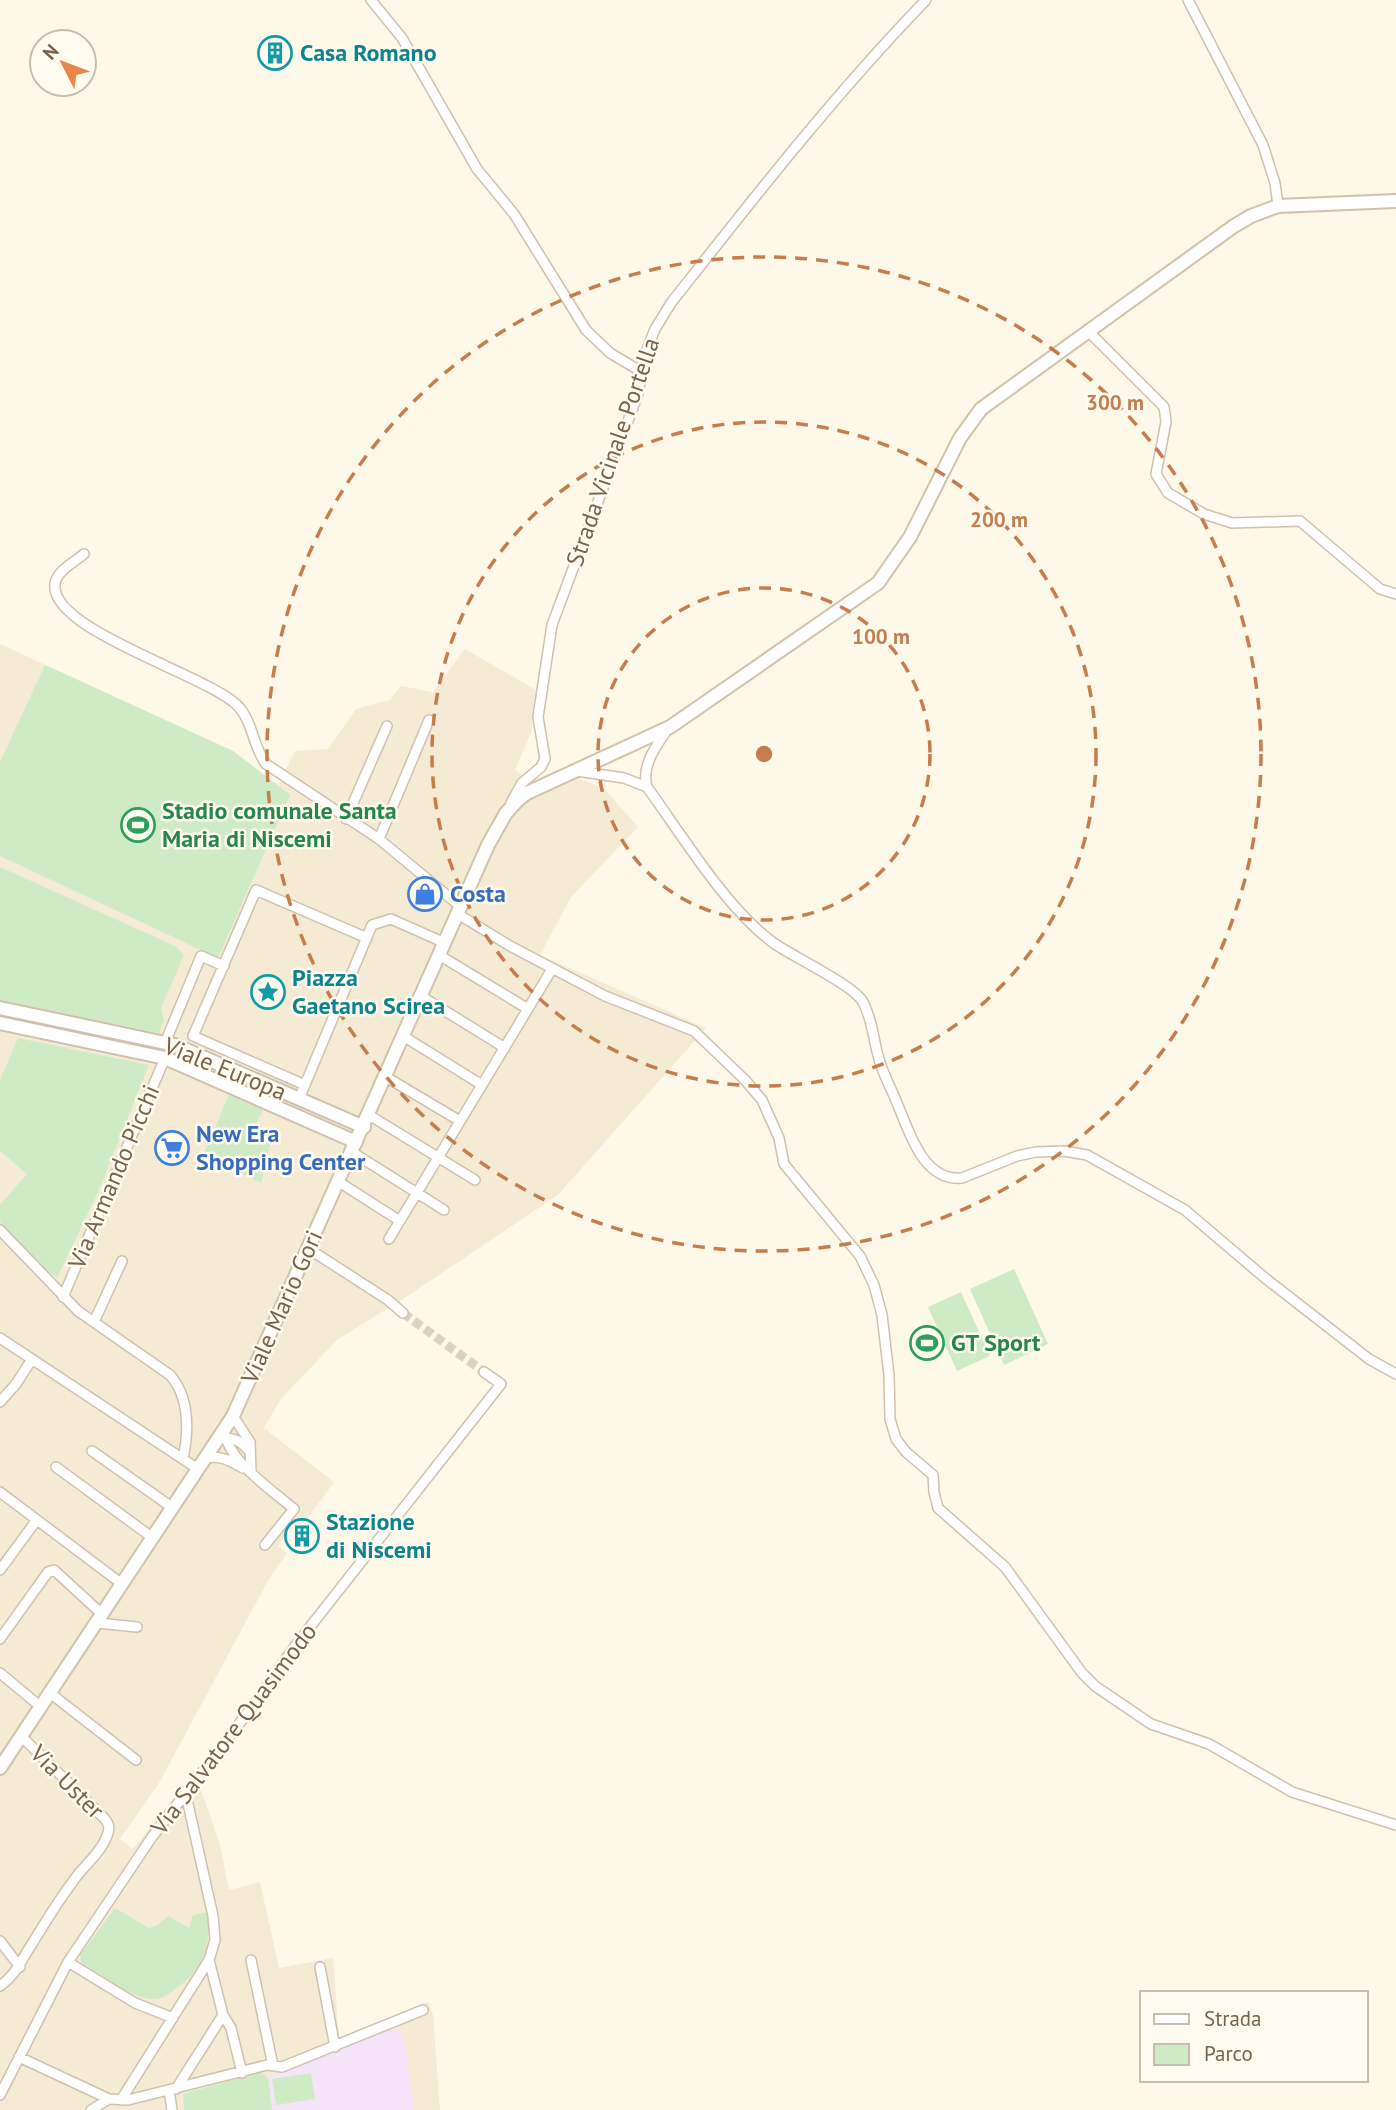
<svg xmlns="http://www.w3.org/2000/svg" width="1396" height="2110" font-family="'PT Sans',sans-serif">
<rect width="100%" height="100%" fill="#fdf8e7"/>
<!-- residential -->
<path fill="#f5ebd5" d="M0,644L233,751L278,785L295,751L328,749L356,709L390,700L401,686L433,692L465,649L536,690L531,733L515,770L534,784L574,765L582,780L604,788L638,827L571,897L540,955L706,1028L558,1195L403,1299L337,1340L280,1400L264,1428L334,1482L303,1525L297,1521L278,1546L287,1553L269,1579L159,1783L120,1839L133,1849L195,1772L220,1845L229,1890L260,1882L279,1968L333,1958L339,2039L428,2002L433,2015L440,2110H0Z"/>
<!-- education -->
<path fill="#f5e4f9" d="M390,2030L399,2031L404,2037L414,2110H272L268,2078Z"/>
<!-- green -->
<path fill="#ceebc5" d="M45,665L233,751L290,795L218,958L0,856V762Z
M0,867L175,946L184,955L161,1008L164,1020L159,1033L0,1000Z
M18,1038L149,1065L98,1192L57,1278L43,1267L0,1222V1205L27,1174L0,1151V1080Z
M229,1095L263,1110L256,1125L273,1133L261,1183L203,1155Z
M1014,1269L1048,1344L1004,1365L970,1289Z
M961,1292L990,1356L957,1371L928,1307Z
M115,1908L149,1928L158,1925L168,1916L189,1928L193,1915L208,1912C210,1946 206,1966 177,1988C170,1993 162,2000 153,1999C131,1999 100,1974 81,1962L80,1955Z
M260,2072L268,2078L272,2110H184L183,2094Z
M311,2073L315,2099L276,2105L272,2079Z"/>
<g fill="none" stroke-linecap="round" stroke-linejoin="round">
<!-- minor-tunnel -->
<path stroke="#dcd2c0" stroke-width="9" stroke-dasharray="9 4.5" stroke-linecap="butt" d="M403,1313L484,1372"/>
<!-- minor casing -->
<g stroke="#cfc1ad" stroke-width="12">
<path id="minor" d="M371,0L402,38L477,169L514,214L586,330L610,353L642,372
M1188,0L1263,145L1275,183L1278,206
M1088,331L1164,407L1166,422L1156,474L1168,493L1204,514L1232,523L1300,521L1380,589L1396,594
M84,554C75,562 56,571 55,584C49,630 208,675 238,706C253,722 253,747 266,764L379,839L461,907
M667,730C656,746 641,766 647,787C682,835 727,910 775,944C794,957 853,985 863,1002C873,1021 873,1039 879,1059C883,1074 891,1088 897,1103C909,1131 923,1182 962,1178L1017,1156L1036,1152L1064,1151L1087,1155L1185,1210L1265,1278L1369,1359L1396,1374
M577,771L624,778L647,787
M511,803L522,783L541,767L545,759L538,717L552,625L638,394L646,352L655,329L671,303C753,199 834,95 926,0
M346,819L387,726
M379,839L429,720
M458,914L510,946L605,996L694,1031L745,1080L762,1100L779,1138L784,1164L860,1256L874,1285L882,1315L889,1375L890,1419L896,1439L906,1452L933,1475L934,1492L938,1508L1005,1567L1082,1673L1095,1686L1151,1724L1209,1744L1292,1792L1396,1825
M439,955L528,1009
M421,996L505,1048
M403,1036L482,1085
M165,1043L201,956L224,966
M386,1077L460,1121
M305,1085L193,1036L256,890L367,938
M299,1099L372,925L391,919L445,943
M369,1115L475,1180
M352,1152L444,1210
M339,1182L400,1221
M0,1230L78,1311L170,1375C190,1398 189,1430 183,1459
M389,1239L552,969
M309,1249L388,1300L403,1313
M63,1297L165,1058
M94,1322L122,1261
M0,1338L198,1469
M0,1402L16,1384L32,1359
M233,1416L250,1442L251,1472
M224,1429C226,1460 272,1490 294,1509L265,1545
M222,1438C236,1438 241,1441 250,1452
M92,1451L173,1508
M204,1458C220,1455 229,1460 243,1468
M56,1467L153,1538
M0,1492L122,1584
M0,1570L36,1521
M98,1623L137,1627
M0,1639L48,1572L54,1570L103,1615
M0,1673L41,1707
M50,1693L136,1760
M186,1795L213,1916L215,1940L209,1960L223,2015L231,2028L242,2073
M0,1941L20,1967
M251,1960L273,2066
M68,1962L135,2003L173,2018
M320,1967L335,2047
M0,1986C17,1974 21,1960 32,1944C47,1919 62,1895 80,1872C90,1861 104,1847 108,1833C110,1826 108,1823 104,1818L21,1736
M19,2057L109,2099
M176,2089L223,2015
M169,2090L172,2110
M0,2095L68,1962L152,1837L252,1707L295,1646L501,1384L484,1372
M121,2100L209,1960
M91,2110L109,2099L128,2100L267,2065L282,2067L423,2010"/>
</g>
<!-- tertiary casing -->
<g stroke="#cfc1ad" stroke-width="16">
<path id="tertiary" d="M0,1008L175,1045L364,1127
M0,1023L165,1058L356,1142"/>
</g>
<!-- secondary casing -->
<g stroke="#d2c2aa" stroke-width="16">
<path id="secondary" d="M0,1768L233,1416L488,845L506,813L518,800L527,793L670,727L878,583L910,537L960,438L981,409L1234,226L1251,216L1278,206L1396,201"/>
</g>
<!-- minor -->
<use href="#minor" stroke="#fff" stroke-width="9"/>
<!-- tertiary -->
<use href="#tertiary" stroke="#fff" stroke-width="12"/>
<!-- secondary -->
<use href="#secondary" stroke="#fff" stroke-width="12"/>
</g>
<!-- distance rings -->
<g fill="none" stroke="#c67c4b" stroke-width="3.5" stroke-dasharray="12 9">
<circle cx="764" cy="754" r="166"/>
<circle cx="764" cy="754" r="332"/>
<circle cx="764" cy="754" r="497"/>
</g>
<!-- icons -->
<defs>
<g id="building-ring" transform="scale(1.75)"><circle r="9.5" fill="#fffbee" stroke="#0f9aa8" stroke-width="1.5"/><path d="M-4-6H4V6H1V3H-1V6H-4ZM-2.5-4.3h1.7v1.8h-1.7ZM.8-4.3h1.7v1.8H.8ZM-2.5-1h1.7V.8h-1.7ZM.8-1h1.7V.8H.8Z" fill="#0f9aa8"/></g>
<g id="stadium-ring" transform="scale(1.75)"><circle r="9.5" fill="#fffbee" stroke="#2e9e5b" stroke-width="1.5"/><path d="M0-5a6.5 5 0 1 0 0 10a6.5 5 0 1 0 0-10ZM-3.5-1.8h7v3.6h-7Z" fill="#2e9e5b"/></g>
<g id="shop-ring" transform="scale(1.75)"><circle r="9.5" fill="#fffbee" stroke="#3f7fe0" stroke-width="1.5"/><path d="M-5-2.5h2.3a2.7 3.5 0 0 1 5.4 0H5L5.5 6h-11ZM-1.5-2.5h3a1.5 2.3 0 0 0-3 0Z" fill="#3f7fe0"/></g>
<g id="sight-ring" transform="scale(1.75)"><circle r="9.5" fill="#fffbee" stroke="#0f9aa8" stroke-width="1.5"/><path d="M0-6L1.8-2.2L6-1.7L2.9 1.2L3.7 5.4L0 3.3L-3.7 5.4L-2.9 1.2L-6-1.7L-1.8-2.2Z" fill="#0f9aa8"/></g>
<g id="supermarket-ring" transform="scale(1.75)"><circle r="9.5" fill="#fffbee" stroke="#3f7fe0" stroke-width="1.5"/><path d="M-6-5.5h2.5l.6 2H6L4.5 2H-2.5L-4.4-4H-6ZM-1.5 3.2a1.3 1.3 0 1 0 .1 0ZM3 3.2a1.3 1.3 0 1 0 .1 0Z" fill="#3f7fe0"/></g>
</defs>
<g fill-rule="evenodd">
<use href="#building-ring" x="275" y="53"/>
<use href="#stadium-ring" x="138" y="825"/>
<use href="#shop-ring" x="425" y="894"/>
<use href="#sight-ring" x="268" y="992"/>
<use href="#supermarket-ring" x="172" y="1148"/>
<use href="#stadium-ring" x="927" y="1343"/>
<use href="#building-ring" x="302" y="1536"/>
</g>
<g text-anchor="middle" stroke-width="5" stroke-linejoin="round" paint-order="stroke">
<!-- culture labels -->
<g font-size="24" font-weight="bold" fill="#0d838f" stroke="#fffbee" text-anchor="start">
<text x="300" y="61">Casa Romano</text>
<text x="292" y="986">Piazza<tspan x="292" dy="28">Gaetano Scirea</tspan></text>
<text x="326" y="1530">Stazione<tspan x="326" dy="28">di Niscemi</tspan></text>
</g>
<!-- street labels -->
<g font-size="24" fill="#78624b" stroke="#fffbee">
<text transform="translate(613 452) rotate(-71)" y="8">Strada Vicinale Portella</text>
<text transform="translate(225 1069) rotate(22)" y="8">Viale Europa</text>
<text transform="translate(114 1177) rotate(-67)" y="8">Via Armando Picchi</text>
<text transform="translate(282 1307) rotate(-66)" y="8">Viale Mario Gori</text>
<text transform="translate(234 1729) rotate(-53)" y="8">Via Salvatore Quasimodo</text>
<text transform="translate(67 1782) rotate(45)" y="8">Via Uster</text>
</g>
<!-- leisure labels -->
<g font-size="24" font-weight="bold" fill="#27864d" stroke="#fffbee" text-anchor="start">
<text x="162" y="819">Stadio comunale Santa<tspan x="162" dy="28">Maria di Niscemi</tspan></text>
<text x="951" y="1351">GT Sport</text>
</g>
<!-- shop labels -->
<g font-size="24" font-weight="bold" fill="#366cbe" stroke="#fffbee" text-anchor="start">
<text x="450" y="902">Costa</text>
<text x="196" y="1142">New Era<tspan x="196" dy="28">Shopping Center</tspan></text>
</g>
</g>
<circle cx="764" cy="754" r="10" fill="#c67c4b" stroke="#fffbee" stroke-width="3.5"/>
<g font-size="21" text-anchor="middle" font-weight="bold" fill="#c67c4b" stroke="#fffbee" stroke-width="5" stroke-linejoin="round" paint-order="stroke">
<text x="1115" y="410">300 m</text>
<text x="999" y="527">200 m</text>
<text x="881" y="644">100 m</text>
</g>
<!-- legend -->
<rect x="1140" y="1991" width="228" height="91" fill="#fffbee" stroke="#c9bead" stroke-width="2"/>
<rect x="1154" y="2014" width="35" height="10" fill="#ffffff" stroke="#c9bead" stroke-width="2"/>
<text x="1204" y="2026" font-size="21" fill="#78624b">Strada</text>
<rect x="1154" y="2044" width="35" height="21" fill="#ceebc5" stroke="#c9bead" stroke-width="2"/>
<text x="1204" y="2061" font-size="21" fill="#78624b">Parco</text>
<!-- north arrow -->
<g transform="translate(63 63) rotate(312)"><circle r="33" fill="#fffbee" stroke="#c9bead" stroke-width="2"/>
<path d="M0-5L12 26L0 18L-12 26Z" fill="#e8874b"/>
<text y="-10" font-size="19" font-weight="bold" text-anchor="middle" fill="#78624b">N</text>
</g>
</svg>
